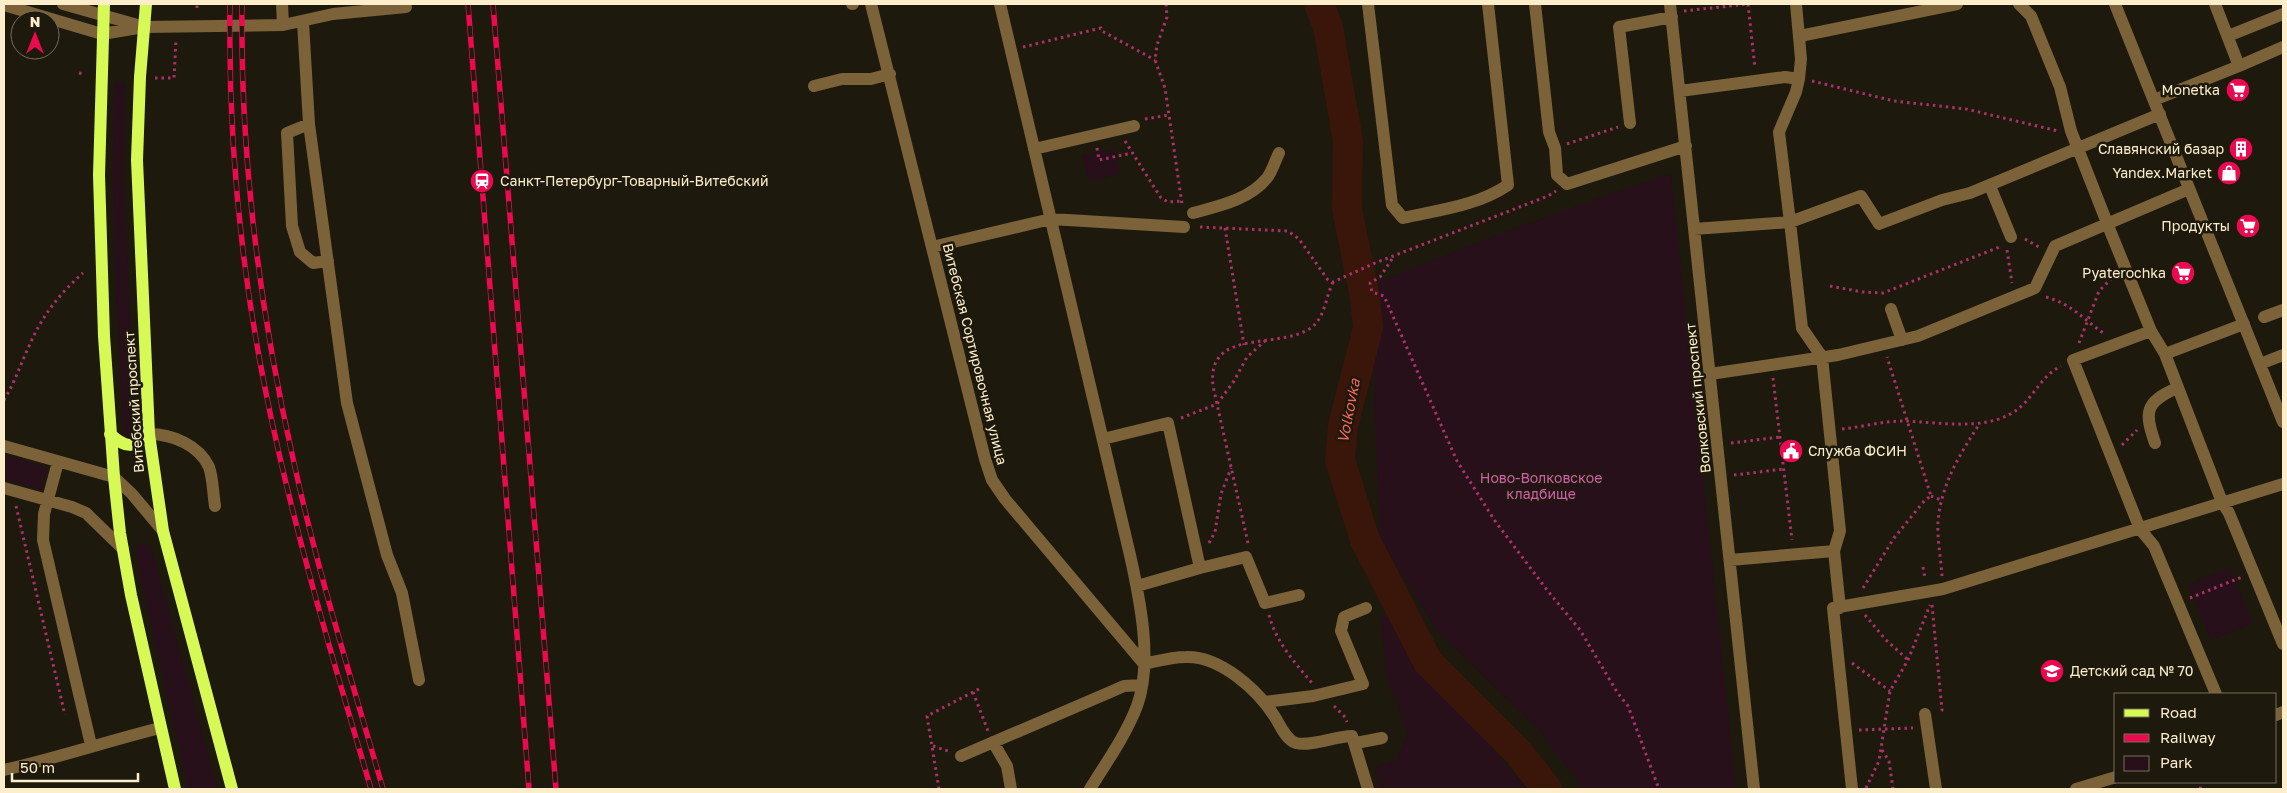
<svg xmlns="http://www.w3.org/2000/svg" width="2287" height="793" font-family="'Golos Text',sans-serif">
<rect width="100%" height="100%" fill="#1e190d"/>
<!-- green -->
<path fill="#27101a" d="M115,82L125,83L124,175L135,432L133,438L129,439L123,432C117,316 109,198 115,82Z
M1114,149L1120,174L1088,181L1082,156Z
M1671,173L1736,789H1584L1538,729L1438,632L1380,539L1374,399L1375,283L1507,231Z
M4,454L48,468L42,490L4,479Z
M144,543L152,550L218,789H188L135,554L138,544Z
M2230,567L2253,623L2211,640L2188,585Z
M1380,615L1414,630L1447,683L1492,748L1527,789H1380L1375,767L1397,759L1408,733L1388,682Z"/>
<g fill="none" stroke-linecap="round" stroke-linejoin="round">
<!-- river -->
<path stroke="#39150a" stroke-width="30" d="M1319,4L1328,27L1348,141L1347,209L1365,298L1368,328L1343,426L1340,460L1365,540L1428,662L1519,753L1547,789"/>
<!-- path -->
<path stroke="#ab316b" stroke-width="3" stroke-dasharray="2.5 4" stroke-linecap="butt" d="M1166,4L1167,17L1157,45L1155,60L1165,88L1182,204
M1748,4L1755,68
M197,8V4
M1684,11L1748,4
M1023,47L1101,28L1102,31L1155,60
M79,73L84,74
M155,78H174L176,40
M1812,81L1894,101L1966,109L2058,131
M1145,119L1169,115
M1125,141L1161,198L1168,202L1182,201
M1567,144L1618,127
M1097,148L1099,160L1132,153
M1200,227L1288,231L1299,239L1328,280L1333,282L1375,263L1548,196L1556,191
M1225,228L1244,345
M2025,239L2039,247
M2007,250L2012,283
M1392,259L1380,277L1370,283L1372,292L1384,296L1457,461L1495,521L1547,590L1580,630L1617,692L1628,706L1659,789
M1830,286L1862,292L1883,293L2002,246
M2046,297C2074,305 2082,319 2105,334
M2079,343L2099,291L2114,276
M1773,378L1792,540
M4,400C15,382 21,363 30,344C42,316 60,293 83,273
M1181,418L1217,404L1234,381L1247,357L1265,341
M1842,429C1862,427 1883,421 1903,421C1937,422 1982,431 2012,413C2033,401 2038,378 2061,366
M1731,443L1780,437
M2122,445L2137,430
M1734,475L1784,469
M1931,496L1941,500
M16,506L65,715
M1209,543L1215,532L1221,494L1231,468
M1248,543L1213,386C1206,326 1281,351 1312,327C1325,317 1326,296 1333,282
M1923,567L1925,578
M1942,576C1941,559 1937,539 1938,522C1941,484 1960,454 1980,423
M1863,588L1894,538L1925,500L1931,496L1887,357
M2190,598L2242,577
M1932,605L1942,710L1939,714
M1269,615C1276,642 1295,663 1312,683
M1865,615L1885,639L1908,660
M1852,663L1890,691
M973,692L988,731
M1334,706L1345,717L1347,722
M1859,730L1913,728
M933,746L948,751
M1882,750L1889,761L1893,789
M1866,788L1879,761L1890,691L1908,660L1930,605
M939,789L927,716L979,689
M2200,789L2202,782"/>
<!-- minor -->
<path stroke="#7b6239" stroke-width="12" d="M63,4L141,26
M282,4L283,25
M852,4H853
M871,4L985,459L992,480L1005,499L1144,664
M1000,4L1130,555C1140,600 1153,662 1137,706C1126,735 1106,763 1090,789
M1368,4L1392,205L1403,218C1438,210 1477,206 1508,185L1488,4
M1535,4L1549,132L1555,148L1557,175L1567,184L1686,146
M1670,4L1754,789
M2019,4L2031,16L2060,87L2071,131L2111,233L2151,331L2165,354L2222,502L2229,513L2283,644
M2115,4L2283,422
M4,5L102,34L144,27L283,25L333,14L406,7
M303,22L309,124L347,403L387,555L402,593L419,680
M1800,36L1957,4
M2228,36L2283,14
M2239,66L2283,47
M814,86L842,79H871L890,74
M1680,91L1785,77L1799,79
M2154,100L2239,66L2215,4
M1630,123L1619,27L1672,17
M309,124L287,133L292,226L300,252L313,263L328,261
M1034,149L1134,126
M1990,186L2011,237
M1193,213C1219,206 1249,200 1267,178C1272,172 1275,161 1279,153
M1694,229L1790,222L1779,132L1796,92L1799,79L1801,59L1796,4
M932,247L1051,219L1184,227
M1891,309L1902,340
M2264,317L2283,310
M2151,331L2073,360L2140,529L2154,546L2216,694
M2165,354L2244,324
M2260,364L2283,355
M1710,374L1838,355L1918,336L2035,288L2055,246L2189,189
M149,434C172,434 199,445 209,467C213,478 213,494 215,506
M1103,439L1168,423L1200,568L1137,586
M2155,443C2144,412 2145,402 2177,388
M4,446L114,477L132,494L163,531
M58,462L44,514L43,540L91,745
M4,488L72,507L86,513L123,549
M1730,560L1834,551
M1200,568L1246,557L1265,603L1299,595
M1840,608L1834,551L1840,531L1822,357L1802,328L1790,222L1861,196L1879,224L1942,200L1970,193L2160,114
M1144,664C1158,661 1171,657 1186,657C1220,656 1257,689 1275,717C1280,725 1286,740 1296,743C1310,747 1336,736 1352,736L1368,789
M1265,702L1313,696L1363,684L1341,631L1344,617L1366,608
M1925,714L1936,789
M2276,715L2283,712
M993,742L1007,766L1011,789
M1356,743L1382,738
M961,756L1108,693L1124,686L1142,685
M4,770C57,758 108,741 160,728
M1852,789L1833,608L1943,589L2283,484
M2076,789L2116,777"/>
<!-- major -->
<path stroke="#d7f956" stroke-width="12" d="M104,4L99,175L104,336L114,477L120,533L131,595L175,789
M146,4L140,77L137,160L149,434L163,531L232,789
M110,434C125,448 134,449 149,434"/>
<!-- rail casing -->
<g stroke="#eb0950" stroke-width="5.5">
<path id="rail" d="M230,4C228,132 240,263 265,388C292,524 332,656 371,789
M242,4C240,158 260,313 294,463C318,573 352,681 383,789
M468,4L529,789
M493,4L556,789"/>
</g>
<!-- rail -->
<use href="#rail" stroke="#1e190d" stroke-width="4" stroke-dasharray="11" stroke-linecap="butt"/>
</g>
<!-- icons -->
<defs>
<g id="supermarket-disc" transform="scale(1.25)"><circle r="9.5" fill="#eb0950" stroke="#1e190d"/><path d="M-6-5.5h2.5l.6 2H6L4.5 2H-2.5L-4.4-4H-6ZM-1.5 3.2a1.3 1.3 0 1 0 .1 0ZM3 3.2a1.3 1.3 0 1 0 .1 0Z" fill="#fff"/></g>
<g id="building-disc" transform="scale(1.25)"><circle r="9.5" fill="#eb0950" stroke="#1e190d"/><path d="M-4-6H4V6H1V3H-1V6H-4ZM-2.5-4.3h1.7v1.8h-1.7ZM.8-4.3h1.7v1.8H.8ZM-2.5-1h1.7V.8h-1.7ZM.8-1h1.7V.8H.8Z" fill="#fff"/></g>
<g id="shop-disc" transform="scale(1.25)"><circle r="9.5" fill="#eb0950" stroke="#1e190d"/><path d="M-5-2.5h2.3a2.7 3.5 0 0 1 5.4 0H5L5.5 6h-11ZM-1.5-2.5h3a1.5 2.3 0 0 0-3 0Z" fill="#fff"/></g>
<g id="station-disc" transform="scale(1.25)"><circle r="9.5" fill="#eb0950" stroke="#1e190d"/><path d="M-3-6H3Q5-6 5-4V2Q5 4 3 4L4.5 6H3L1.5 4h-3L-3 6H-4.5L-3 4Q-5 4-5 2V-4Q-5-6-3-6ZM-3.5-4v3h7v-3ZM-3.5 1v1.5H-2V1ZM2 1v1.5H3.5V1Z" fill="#fff"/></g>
<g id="civic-disc" transform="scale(1.25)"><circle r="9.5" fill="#eb0950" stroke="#1e190d"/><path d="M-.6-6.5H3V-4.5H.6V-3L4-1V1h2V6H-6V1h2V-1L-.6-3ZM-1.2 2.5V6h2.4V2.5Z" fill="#fff"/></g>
<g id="school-disc" transform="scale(1.25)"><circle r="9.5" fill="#eb0950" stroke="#1e190d"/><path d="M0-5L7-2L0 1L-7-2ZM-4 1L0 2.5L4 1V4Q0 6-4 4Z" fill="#fff"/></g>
</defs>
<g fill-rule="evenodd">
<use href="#supermarket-disc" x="2238" y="90"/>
<use href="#building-disc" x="2241" y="149"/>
<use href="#shop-disc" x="2229" y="173"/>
<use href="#station-disc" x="482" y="181"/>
<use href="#supermarket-disc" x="2248" y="226"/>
<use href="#supermarket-disc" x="2183" y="273"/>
<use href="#civic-disc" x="1791" y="451"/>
<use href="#school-disc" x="2052" y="671"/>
</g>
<g text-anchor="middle" stroke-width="5" stroke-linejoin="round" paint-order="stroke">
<!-- poi labels -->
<g font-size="14" fill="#fdeecb" stroke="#1e190d" text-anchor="end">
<text x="2220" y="95">Monetka</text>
<text x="2224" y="154">Славянский базар</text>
<text x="2212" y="178">Yandex.Market</text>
<text x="500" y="186" text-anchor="start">Санкт-Петербург-Товарный-Витебский</text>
<text x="2230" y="231">Продукты</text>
<text x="2166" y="278">Pyaterochka</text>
<text x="1808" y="456" text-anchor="start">Служба ФСИН</text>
<text x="2070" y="676" text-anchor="start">Детский сад № 70</text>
</g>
<!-- street labels -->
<g font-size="14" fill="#fdeecb" stroke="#1e190d">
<text transform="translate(975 354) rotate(76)" y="5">Витебская Сортировочная улица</text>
<text transform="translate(1698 398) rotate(-96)" y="5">Волковский проспект</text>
<text transform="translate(134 402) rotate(-94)" y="5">Витебский проспект</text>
</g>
<!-- park labels -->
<g font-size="14" fill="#d95baf" stroke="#1e190d">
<text x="1541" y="483">Ново-Волковское<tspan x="1541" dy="16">кладбище</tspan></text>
</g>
<!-- water labels -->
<g font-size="15" font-style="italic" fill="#f9645d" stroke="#1e190d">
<text transform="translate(1349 411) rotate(-79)" y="5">Volkovka</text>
</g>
</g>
<!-- border -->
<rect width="2287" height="793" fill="none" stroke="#fdeecb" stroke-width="10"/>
<!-- legend -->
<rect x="2114" y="693" width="162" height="90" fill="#1e190d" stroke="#776e59"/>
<rect x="2124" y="709" width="25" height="8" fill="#d7f956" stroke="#776e59"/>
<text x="2160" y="718" font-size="15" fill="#fdeecb">Road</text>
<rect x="2124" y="734" width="25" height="8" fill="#eb0950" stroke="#776e59"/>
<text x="2160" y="743" font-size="15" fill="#fdeecb">Railway</text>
<rect x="2124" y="756" width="25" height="15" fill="#27101a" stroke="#776e59"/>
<text x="2160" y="768" font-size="15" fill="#fdeecb">Park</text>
<!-- north arrow -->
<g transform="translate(35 35)"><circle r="24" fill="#1e190d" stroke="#776e59"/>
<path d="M0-4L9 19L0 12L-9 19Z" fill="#eb0950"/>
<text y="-8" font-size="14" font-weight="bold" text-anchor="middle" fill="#fdeecb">N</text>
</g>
<!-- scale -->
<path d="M12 773v8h126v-8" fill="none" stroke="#fdeecb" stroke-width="2.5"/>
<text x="20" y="773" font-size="15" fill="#fdeecb" stroke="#1e190d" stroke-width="4" paint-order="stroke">50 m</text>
</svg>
